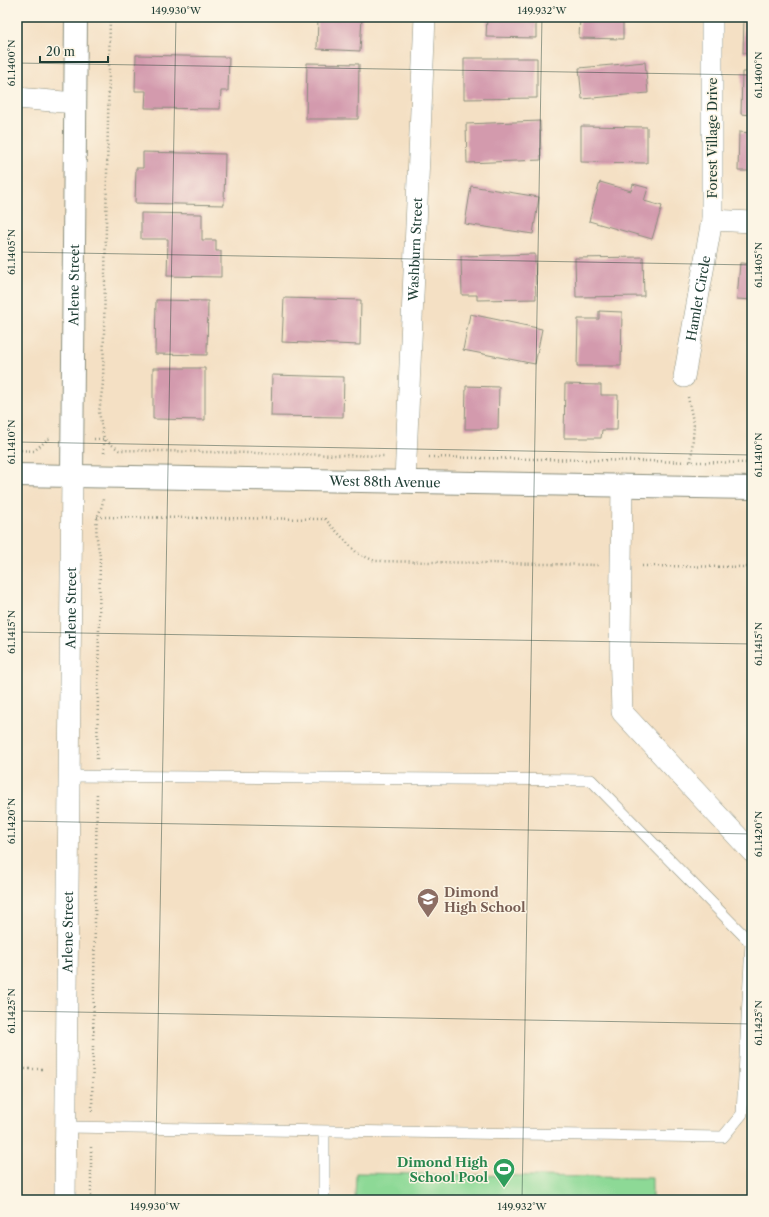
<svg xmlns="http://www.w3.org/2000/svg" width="769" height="1217" font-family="'Libre Caslon Text',serif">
<rect width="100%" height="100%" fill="#fcf5e5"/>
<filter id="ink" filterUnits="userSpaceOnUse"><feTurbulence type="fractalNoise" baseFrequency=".025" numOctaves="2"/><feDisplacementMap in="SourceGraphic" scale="8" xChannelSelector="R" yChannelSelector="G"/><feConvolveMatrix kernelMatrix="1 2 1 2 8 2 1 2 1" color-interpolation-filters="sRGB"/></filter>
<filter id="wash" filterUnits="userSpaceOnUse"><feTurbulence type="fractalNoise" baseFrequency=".012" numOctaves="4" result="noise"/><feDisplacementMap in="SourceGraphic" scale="16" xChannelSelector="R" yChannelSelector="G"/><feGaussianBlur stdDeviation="0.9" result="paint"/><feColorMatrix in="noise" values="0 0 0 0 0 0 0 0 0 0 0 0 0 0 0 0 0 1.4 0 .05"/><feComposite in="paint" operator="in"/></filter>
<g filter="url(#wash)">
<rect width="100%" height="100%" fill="#f4e0c4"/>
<!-- green -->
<path fill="#8dd996" stroke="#568b65" d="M356,1173L652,1178V1200H355Z"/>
<g id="blocks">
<!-- building -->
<path fill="#d39aad" d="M318,17H362L360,51L317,49Z
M487,17H536V38L486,37Z
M580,17H623V39L579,38Z
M744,17H752V53H743Z
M136,55L229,57L228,91H221L220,109L145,108L146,91H135Z
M464,58H537V98L464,99Z
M645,62L648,93L582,99L579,68Z
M307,63L359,64L358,119H306Z
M742,72H752V115L741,114Z
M540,121L541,160L467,163L466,124Z
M581,126L647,127V163L581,162Z
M739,132L752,133V171H738Z
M143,152L225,154L224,205L135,203L136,168H143Z
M600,182L631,191L633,184L648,188L644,201L662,206L652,239L589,221Z
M471,186L539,197L533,234L465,224Z
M141,213L202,214V240H216V251H221V277L167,276L168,239H141Z
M535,254L536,299L477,300V295H462L461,256Z
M643,257L644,296L576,297L575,258Z
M740,263L752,264V300L737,299Z
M284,298L361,300L360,345L282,342Z
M156,300L208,301L207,355L155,354Z
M599,311L622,312L621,366H577L578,319H599Z
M470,314L542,329L535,364L463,350Z
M153,368H205V420L153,419Z
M272,375L344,377L343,417L271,416Z
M565,384L601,385V395H618L617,430H602L601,438H564Z
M466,386L499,387L498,429H465Z"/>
</g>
</g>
<g filter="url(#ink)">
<use href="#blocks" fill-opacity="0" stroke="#8a8e7c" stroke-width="1"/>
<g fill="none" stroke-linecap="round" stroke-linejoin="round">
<!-- service casing -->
<g stroke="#8a8e7c" stroke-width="12">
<path id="service" d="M65,1127L723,1137L742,1114L751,943L591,780L68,776
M324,1200V1131"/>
</g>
<!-- minor casing -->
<g stroke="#8a8e7c" stroke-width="22">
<g id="minor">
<path d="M17,98L75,103"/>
<path d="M712,220L752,222"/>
<path id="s1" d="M684,377L712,220V17"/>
<path id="s2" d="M405,481L425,17"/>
<path d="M622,485L620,645L622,712L752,852"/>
<path id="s3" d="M65,1200L72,475"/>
</g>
</g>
<!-- tertiary casing -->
<g stroke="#8a8e7c" stroke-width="24">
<g id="tertiary">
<path id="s4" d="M17,475L752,488"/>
<path id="s5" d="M72,475L76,17"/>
</g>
</g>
<!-- path -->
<path stroke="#8a8e7c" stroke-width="2.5" stroke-dasharray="1 3" stroke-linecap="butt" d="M688,397L694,426L691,462
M94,439H104L119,450L384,456
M17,450L34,451L48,439H51
M104,453V439L99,412L103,383L110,17
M429,457L752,463
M97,517L325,519L357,553L375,561L599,565
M642,566L752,567
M97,759L100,557C98,545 95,531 97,519C99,511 103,507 103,498
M17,1069H44
M92,1111L97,792
M91,1200V1144"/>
<!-- service -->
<use href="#service" stroke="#fff" stroke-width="11"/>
<!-- minor -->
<use href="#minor" stroke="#fff" stroke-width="21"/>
<!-- tertiary -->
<use href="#tertiary" stroke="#fff" stroke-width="22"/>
</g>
</g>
<!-- ticks -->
<path fill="none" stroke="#1f3d34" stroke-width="1" stroke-opacity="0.45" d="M17,63L752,75M17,252L752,265M17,442L752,455M17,632L752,644M17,821L752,834M17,1011L752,1024M155,1200L176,17M522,1200L542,17"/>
<!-- icons -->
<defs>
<g id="school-pin" transform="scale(1.15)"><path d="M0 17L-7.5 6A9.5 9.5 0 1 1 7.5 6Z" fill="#8d6e63" stroke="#fcf5e5"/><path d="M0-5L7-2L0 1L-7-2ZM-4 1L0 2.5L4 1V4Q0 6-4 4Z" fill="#fff"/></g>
<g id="stadium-pin" transform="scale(1.15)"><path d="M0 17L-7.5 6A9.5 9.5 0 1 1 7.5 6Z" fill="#2e9e5b" stroke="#fcf5e5"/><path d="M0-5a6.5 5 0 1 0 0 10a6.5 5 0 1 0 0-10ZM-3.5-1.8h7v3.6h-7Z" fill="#fff"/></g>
</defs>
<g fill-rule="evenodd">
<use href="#school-pin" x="428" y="899"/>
<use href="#stadium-pin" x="504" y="1169"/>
</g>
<g text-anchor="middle" stroke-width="3" stroke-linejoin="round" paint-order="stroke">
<!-- street labels -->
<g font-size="13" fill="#1f3d34" stroke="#fcf5e5">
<text transform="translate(712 138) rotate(-90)" y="5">Forest Village Drive</text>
<text dy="5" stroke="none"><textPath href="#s2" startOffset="232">Washburn Street</textPath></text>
<text dy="5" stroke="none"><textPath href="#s5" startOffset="190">Arlene Street</textPath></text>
<text dy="5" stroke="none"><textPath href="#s1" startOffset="80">Hamlet Circle</textPath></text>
<text dy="5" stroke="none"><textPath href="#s4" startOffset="368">West 88th Avenue</textPath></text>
<text dy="5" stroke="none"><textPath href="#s3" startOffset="592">Arlene Street</textPath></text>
<text dy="5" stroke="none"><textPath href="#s3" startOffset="268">Arlene Street</textPath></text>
</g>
<!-- education labels -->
<g font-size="13" font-weight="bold" fill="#785e54" stroke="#fcf5e5" text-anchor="start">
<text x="444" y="897">Dimond<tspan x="444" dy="15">High School</tspan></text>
</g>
<!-- leisure labels -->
<g font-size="13" font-weight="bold" fill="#27864d" stroke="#fcf5e5" text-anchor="end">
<text x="488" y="1167">Dimond High<tspan x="488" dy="15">School Pool</tspan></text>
</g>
</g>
<!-- margin -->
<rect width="769" height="1217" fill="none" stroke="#fcf5e5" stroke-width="44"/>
<!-- scale -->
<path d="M40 56v6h68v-6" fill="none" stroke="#1f3d34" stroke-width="2"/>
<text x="46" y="56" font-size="12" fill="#1f3d34" stroke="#fcf5e5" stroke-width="3" paint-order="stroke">20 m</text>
<rect x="22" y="22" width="725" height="1173" fill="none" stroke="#1f3d34" stroke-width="1.5"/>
<g font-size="10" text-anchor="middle" fill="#1f3d34">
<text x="176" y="14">149.930°W</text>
<text x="542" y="14">149.932°W</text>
<text transform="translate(11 63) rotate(-90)" y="4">61.1400°N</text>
<text transform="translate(758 75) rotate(-90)" y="4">61.1400°N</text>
<text transform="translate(11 252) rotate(-90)" y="4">61.1405°N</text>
<text transform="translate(758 265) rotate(-90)" y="4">61.1405°N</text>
<text transform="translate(11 442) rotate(-90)" y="4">61.1410°N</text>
<text transform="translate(758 455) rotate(-90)" y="4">61.1410°N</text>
<text transform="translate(11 632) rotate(-90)" y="4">61.1415°N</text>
<text transform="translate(758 644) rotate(-90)" y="4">61.1415°N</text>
<text transform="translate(11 821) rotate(-90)" y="4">61.1420°N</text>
<text transform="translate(758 834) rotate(-90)" y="4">61.1420°N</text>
<text transform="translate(11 1011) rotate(-90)" y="4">61.1425°N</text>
<text transform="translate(758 1023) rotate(-90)" y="4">61.1425°N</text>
<text x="155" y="1210">149.930°W</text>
<text x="522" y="1210">149.932°W</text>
</g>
</svg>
